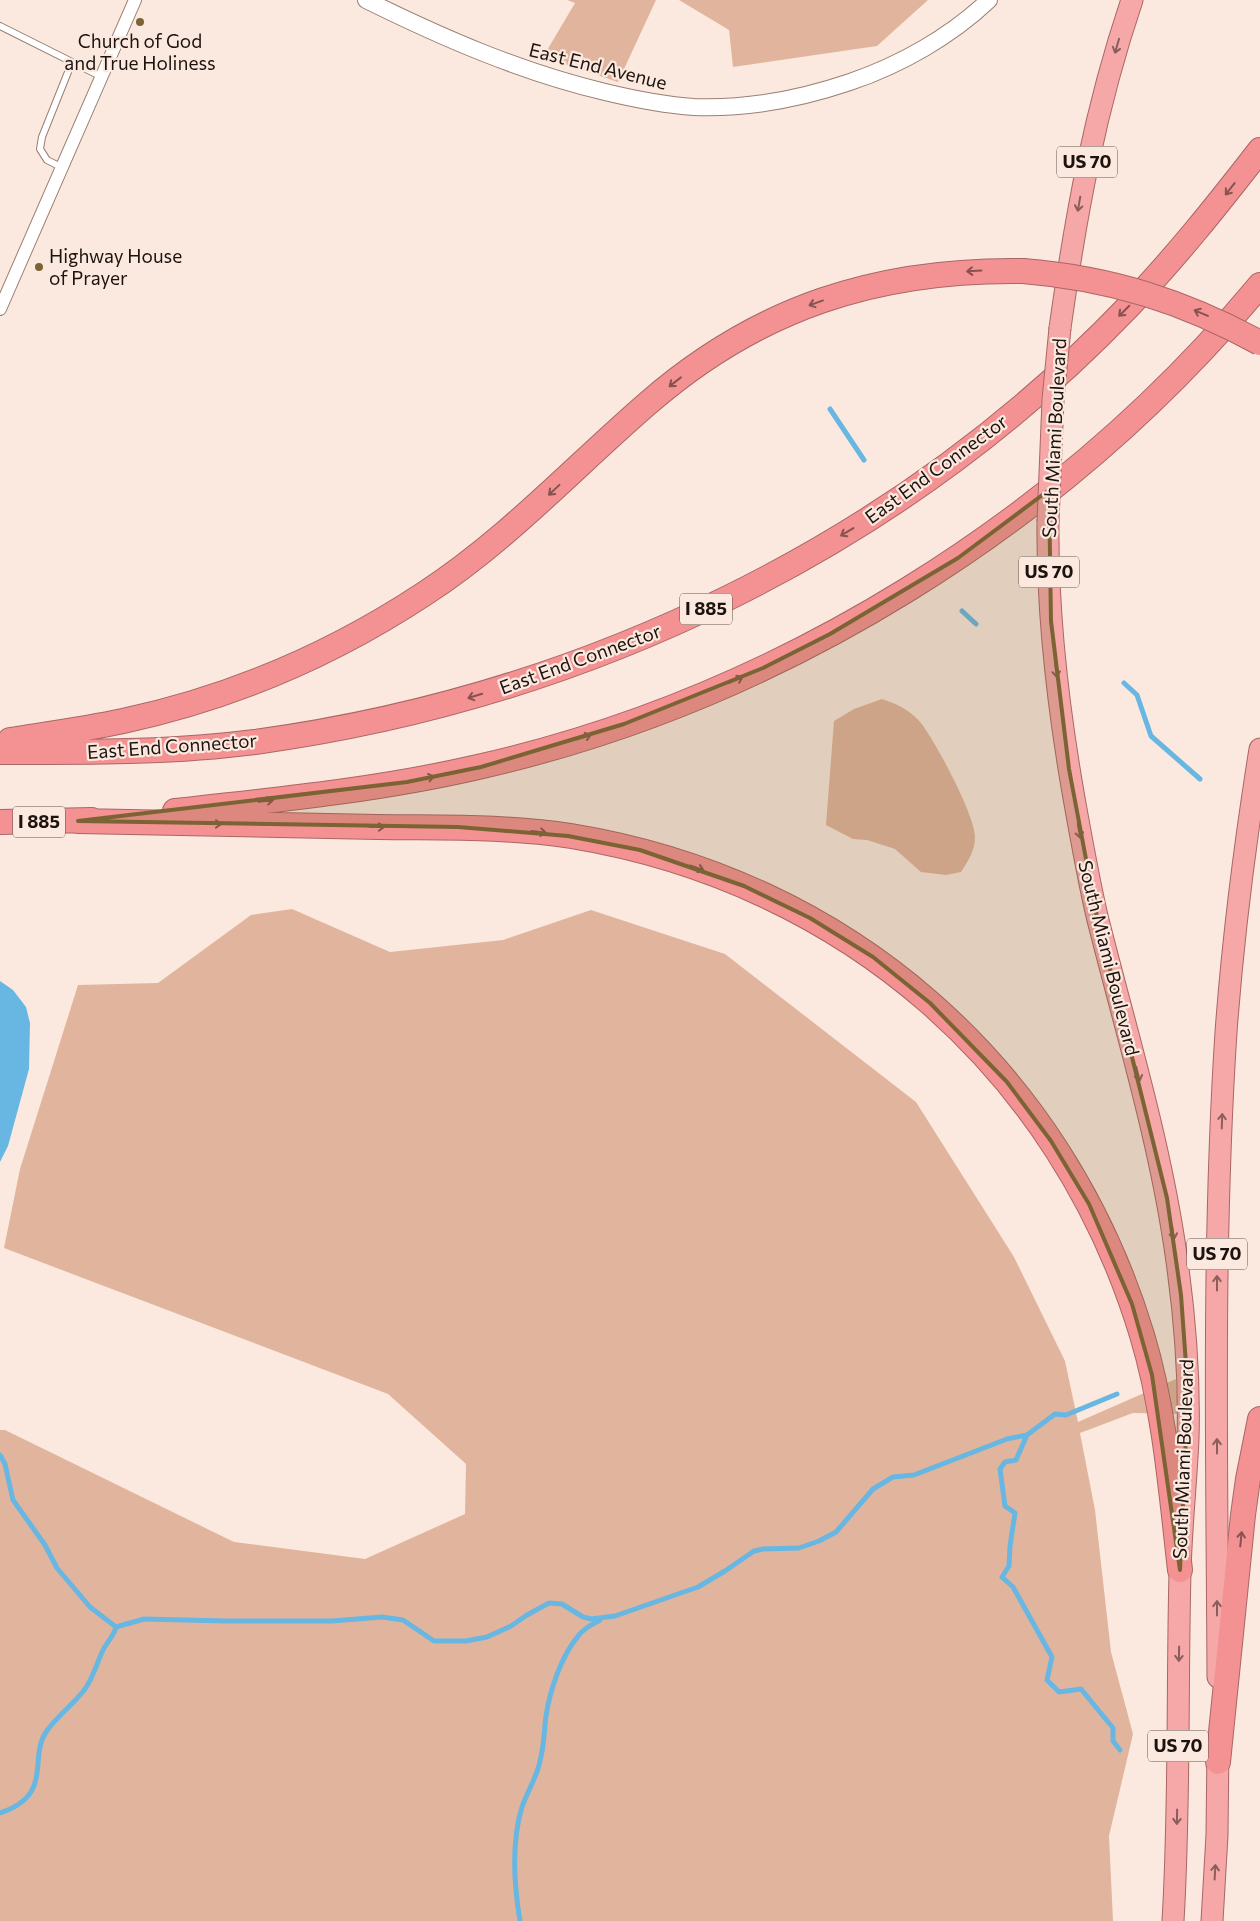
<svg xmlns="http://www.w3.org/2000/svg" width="1260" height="1921" font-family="Commissioner,sans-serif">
<rect width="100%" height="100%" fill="#fbe9df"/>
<!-- green -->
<path fill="#e1b59d" d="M567,0H656L618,82L543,57L575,3Z
M679,0H928L877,46L733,67L729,30Z
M882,699C897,704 910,710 921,723C935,741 975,815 975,837C975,851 968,861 961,872L946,875L921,872L895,849L867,840L853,839L826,825L834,721L854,709Z
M292,909L390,952L503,940L591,910L725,954L916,1102L1014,1257L1065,1361L1078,1422L1176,1379L1178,1414L1133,1413L1080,1433L1095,1510L1111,1652L1133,1734L1109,1836L1113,1921H0V1430H5L234,1542L365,1559L465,1514L466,1464L388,1394L4,1248L20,1169L78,985L158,983L251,915Z"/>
<!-- water -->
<path fill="#68b7e3" d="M0,981L13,990L26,1007L30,1023L29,1069L8,1146L0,1162Z"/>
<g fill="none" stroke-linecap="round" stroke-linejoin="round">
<!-- stream -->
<path stroke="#68b7e3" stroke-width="5" d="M830,409L864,460
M962,611L976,624
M1124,683L1137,695L1151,736L1200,779
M1027,1435L1016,1460L1005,1462L1000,1469L1005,1506L1015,1513L1010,1546L1009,1566L1002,1577L1013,1587L1052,1657L1047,1680L1059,1692L1081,1689L1113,1728V1741L1120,1750
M0,1455L5,1464L13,1500L45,1545L57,1568L90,1607L116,1627
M116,1627L144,1619L226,1621H332L382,1617L403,1620L434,1641H466L487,1637L511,1626L527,1615L549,1603L562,1604L583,1617L591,1619L615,1616L698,1587L725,1571L754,1551L763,1549L799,1548L819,1541L836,1532L873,1489L893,1477L914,1475L1007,1439L1027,1435L1055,1414L1066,1415L1117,1394
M0,1813C12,1809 24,1803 31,1792C42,1774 34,1750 46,1732C57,1716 74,1704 85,1689C93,1678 97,1663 103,1650C107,1642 114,1636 116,1627
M520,1921C514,1885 511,1843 522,1807C527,1792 537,1777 540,1761C544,1747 544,1731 546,1716C550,1690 561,1656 579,1635C584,1628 593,1624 600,1620"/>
<!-- service casing -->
<g stroke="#9a7f71" stroke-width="8">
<path id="service" d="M0,26L102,77
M61,167L47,160L40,149L42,137L72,62"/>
</g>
<!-- minor casing -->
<g stroke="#9a7f71" stroke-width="14">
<path id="minor" d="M0,309L135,0"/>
</g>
<!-- tertiary casing -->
<g stroke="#9a7f71" stroke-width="18">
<path id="tertiary" d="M366,0C443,38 521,72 605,92C634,99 664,105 694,107C747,109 800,99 850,82C900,65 950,37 989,0"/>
</g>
<!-- trunk casing -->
<g stroke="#a96664" stroke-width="23">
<path id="trunk" d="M1060,328C1076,214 1095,109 1132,0
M1048,522C1047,615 1058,707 1074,798C1081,837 1088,877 1097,916C1124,1024 1157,1131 1174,1241C1184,1306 1190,1372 1188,1439C1186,1484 1181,1528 1180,1573C1177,1689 1180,1805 1173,1921
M1218,1677C1217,1462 1212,1247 1226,1032C1233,937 1245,843 1260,749
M1212,1921L1217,1835L1218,1745"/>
</g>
<!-- motorway casing -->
<g stroke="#a96664" stroke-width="26">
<path id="motorway" d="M10,740C48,734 86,729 123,721C230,698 333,654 424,594C507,540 573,468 647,404C758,307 878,269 1023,271
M0,752C85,752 171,753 255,742C584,697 898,547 1128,307C1176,257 1218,204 1260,150
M175,811C277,800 378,790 478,767C779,699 1063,522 1260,285
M78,821C178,823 278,825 378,827C443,828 506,826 571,836C846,881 1061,1068 1142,1335C1165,1411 1171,1492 1180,1570
M0,822L92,820
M1218,1762L1243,1515L1248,1479L1260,1419"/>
</g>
<!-- service -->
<use href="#service" stroke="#fff" stroke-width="6"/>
<!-- minor -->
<use href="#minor" stroke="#fff" stroke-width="12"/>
<!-- tertiary -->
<use href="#tertiary" stroke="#fff" stroke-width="16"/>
<!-- trunk -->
<use href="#trunk" stroke="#f6a8a8" stroke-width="21"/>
<!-- motorway -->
<use href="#motorway" stroke="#f49293" stroke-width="24"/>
<!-- trunk-bridge casing -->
<g stroke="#a96664" stroke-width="23" stroke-linecap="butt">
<path id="trunk-bridge" d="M1048,522L1053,400L1060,328"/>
</g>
<!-- motorway-bridge casing -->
<g stroke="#a96664" stroke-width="26" stroke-linecap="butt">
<path id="motorway-bridge" d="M1023,271C1110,278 1183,301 1260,343"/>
</g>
<!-- trunk-bridge -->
<use href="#trunk-bridge" stroke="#f6a8a8" stroke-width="21"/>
<!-- motorway-bridge -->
<use href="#motorway-bridge" stroke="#f49293" stroke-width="24"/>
</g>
<!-- one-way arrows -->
<defs><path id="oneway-shaft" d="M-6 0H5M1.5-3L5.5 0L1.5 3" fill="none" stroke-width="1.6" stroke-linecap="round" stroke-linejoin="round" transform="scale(1.25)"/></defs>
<g stroke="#8a5e5b">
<use href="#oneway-shaft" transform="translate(1117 46) rotate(106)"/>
<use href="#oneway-shaft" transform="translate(1079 204) rotate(100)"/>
<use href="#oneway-shaft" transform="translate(1056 670) rotate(84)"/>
<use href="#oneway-shaft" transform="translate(1079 831) rotate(80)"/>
<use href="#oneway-shaft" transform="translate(1138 1074) rotate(76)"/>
<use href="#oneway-shaft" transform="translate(1222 1121) rotate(-88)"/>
<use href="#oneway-shaft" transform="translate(1173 1232) rotate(81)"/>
<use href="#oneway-shaft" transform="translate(1217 1283) rotate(-90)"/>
<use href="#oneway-shaft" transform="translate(1217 1446) rotate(-90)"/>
<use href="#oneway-shaft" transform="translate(1217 1608) rotate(-90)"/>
<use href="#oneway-shaft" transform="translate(1179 1654) rotate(91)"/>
<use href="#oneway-shaft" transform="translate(1177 1817) rotate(91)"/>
<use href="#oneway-shaft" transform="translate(1215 1872) rotate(-87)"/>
</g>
<g stroke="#885250">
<use href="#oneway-shaft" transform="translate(1230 189) rotate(128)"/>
<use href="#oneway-shaft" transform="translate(974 271) rotate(177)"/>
<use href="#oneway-shaft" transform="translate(816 303) rotate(160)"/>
<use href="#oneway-shaft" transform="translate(1124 311) rotate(135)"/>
<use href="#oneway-shaft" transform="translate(1201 313) rotate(-157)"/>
<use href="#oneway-shaft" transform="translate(675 382) rotate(142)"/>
<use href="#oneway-shaft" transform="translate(554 490) rotate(137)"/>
<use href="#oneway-shaft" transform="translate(847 532) rotate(149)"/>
<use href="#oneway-shaft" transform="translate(736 680) rotate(-23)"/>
<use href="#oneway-shaft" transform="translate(475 696) rotate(163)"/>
<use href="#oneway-shaft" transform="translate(584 737) rotate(-18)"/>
<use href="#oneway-shaft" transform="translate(427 778) rotate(-12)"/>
<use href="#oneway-shaft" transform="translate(266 801) rotate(-6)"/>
<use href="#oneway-shaft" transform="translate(214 824) rotate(1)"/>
<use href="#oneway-shaft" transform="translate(377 827) rotate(1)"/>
<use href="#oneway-shaft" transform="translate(539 832) rotate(7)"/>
<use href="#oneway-shaft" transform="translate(697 868) rotate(19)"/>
<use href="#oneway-shaft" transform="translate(1241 1539) rotate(-84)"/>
</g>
<!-- marked area -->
<path fill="#7b6334" fill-opacity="0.2" stroke="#7b6334" stroke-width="4" stroke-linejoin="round" d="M1049,490L1051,621L1069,769L1096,912L1167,1198L1181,1295L1188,1392L1180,1570L1152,1375L1132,1304L1089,1204L1051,1141L1007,1082L930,1003L873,957L810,918L744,886L640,850L568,836L458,827L78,821L407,782L481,767L624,724L763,668L830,634L958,558Z"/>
<!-- markers -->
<g fill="#7b6334" stroke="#fbe9df" stroke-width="2">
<circle cx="140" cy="22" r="5"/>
<circle cx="39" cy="267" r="5"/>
</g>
<g text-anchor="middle" stroke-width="4.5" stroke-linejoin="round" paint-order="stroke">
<!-- shield labels -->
<g fill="#fbe9df" stroke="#60534d" stroke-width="1">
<rect x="1057" y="146.5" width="60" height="31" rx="4"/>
<rect x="1019" y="556.5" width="60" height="31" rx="4"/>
<rect x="680" y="593.5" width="52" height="31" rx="4"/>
<rect x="13" y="806.5" width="52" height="31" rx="4"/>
<rect x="1187" y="1238.5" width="60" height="31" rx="4"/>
<rect x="1148" y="1730.5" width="60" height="31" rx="4"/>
</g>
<g font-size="18" font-weight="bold" fill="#1d130e">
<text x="1087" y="168">US 70</text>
<text x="1049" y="578">US 70</text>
<text x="706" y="615">I 885</text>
<text x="39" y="828">I 885</text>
<text x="1217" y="1260">US 70</text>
<text x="1178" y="1752">US 70</text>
</g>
<!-- poi labels -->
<g font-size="19" fill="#1d130e" stroke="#fbe9df">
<text x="140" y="48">Church of God<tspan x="140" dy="22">and True Holiness</tspan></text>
<text x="49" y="263" text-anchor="start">Highway House<tspan x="49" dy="22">of Prayer</tspan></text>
</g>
<!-- street labels -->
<g font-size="19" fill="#1d130e" stroke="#fbe9df">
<text transform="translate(598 66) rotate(14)" y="7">East End Avenue</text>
<text transform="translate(1054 438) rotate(-87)" y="7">South Miami Boulevard</text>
<text transform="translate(936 469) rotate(-36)" y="7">East End Connector</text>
<text transform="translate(580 659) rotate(-20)" y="7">East End Connector</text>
<text transform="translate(172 746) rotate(-4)" y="7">East End Connector</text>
<text transform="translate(1109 958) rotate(76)" y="7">South Miami Boulevard</text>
<text transform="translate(1183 1459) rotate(-88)" y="7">South Miami Boulevard</text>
</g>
</g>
</svg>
